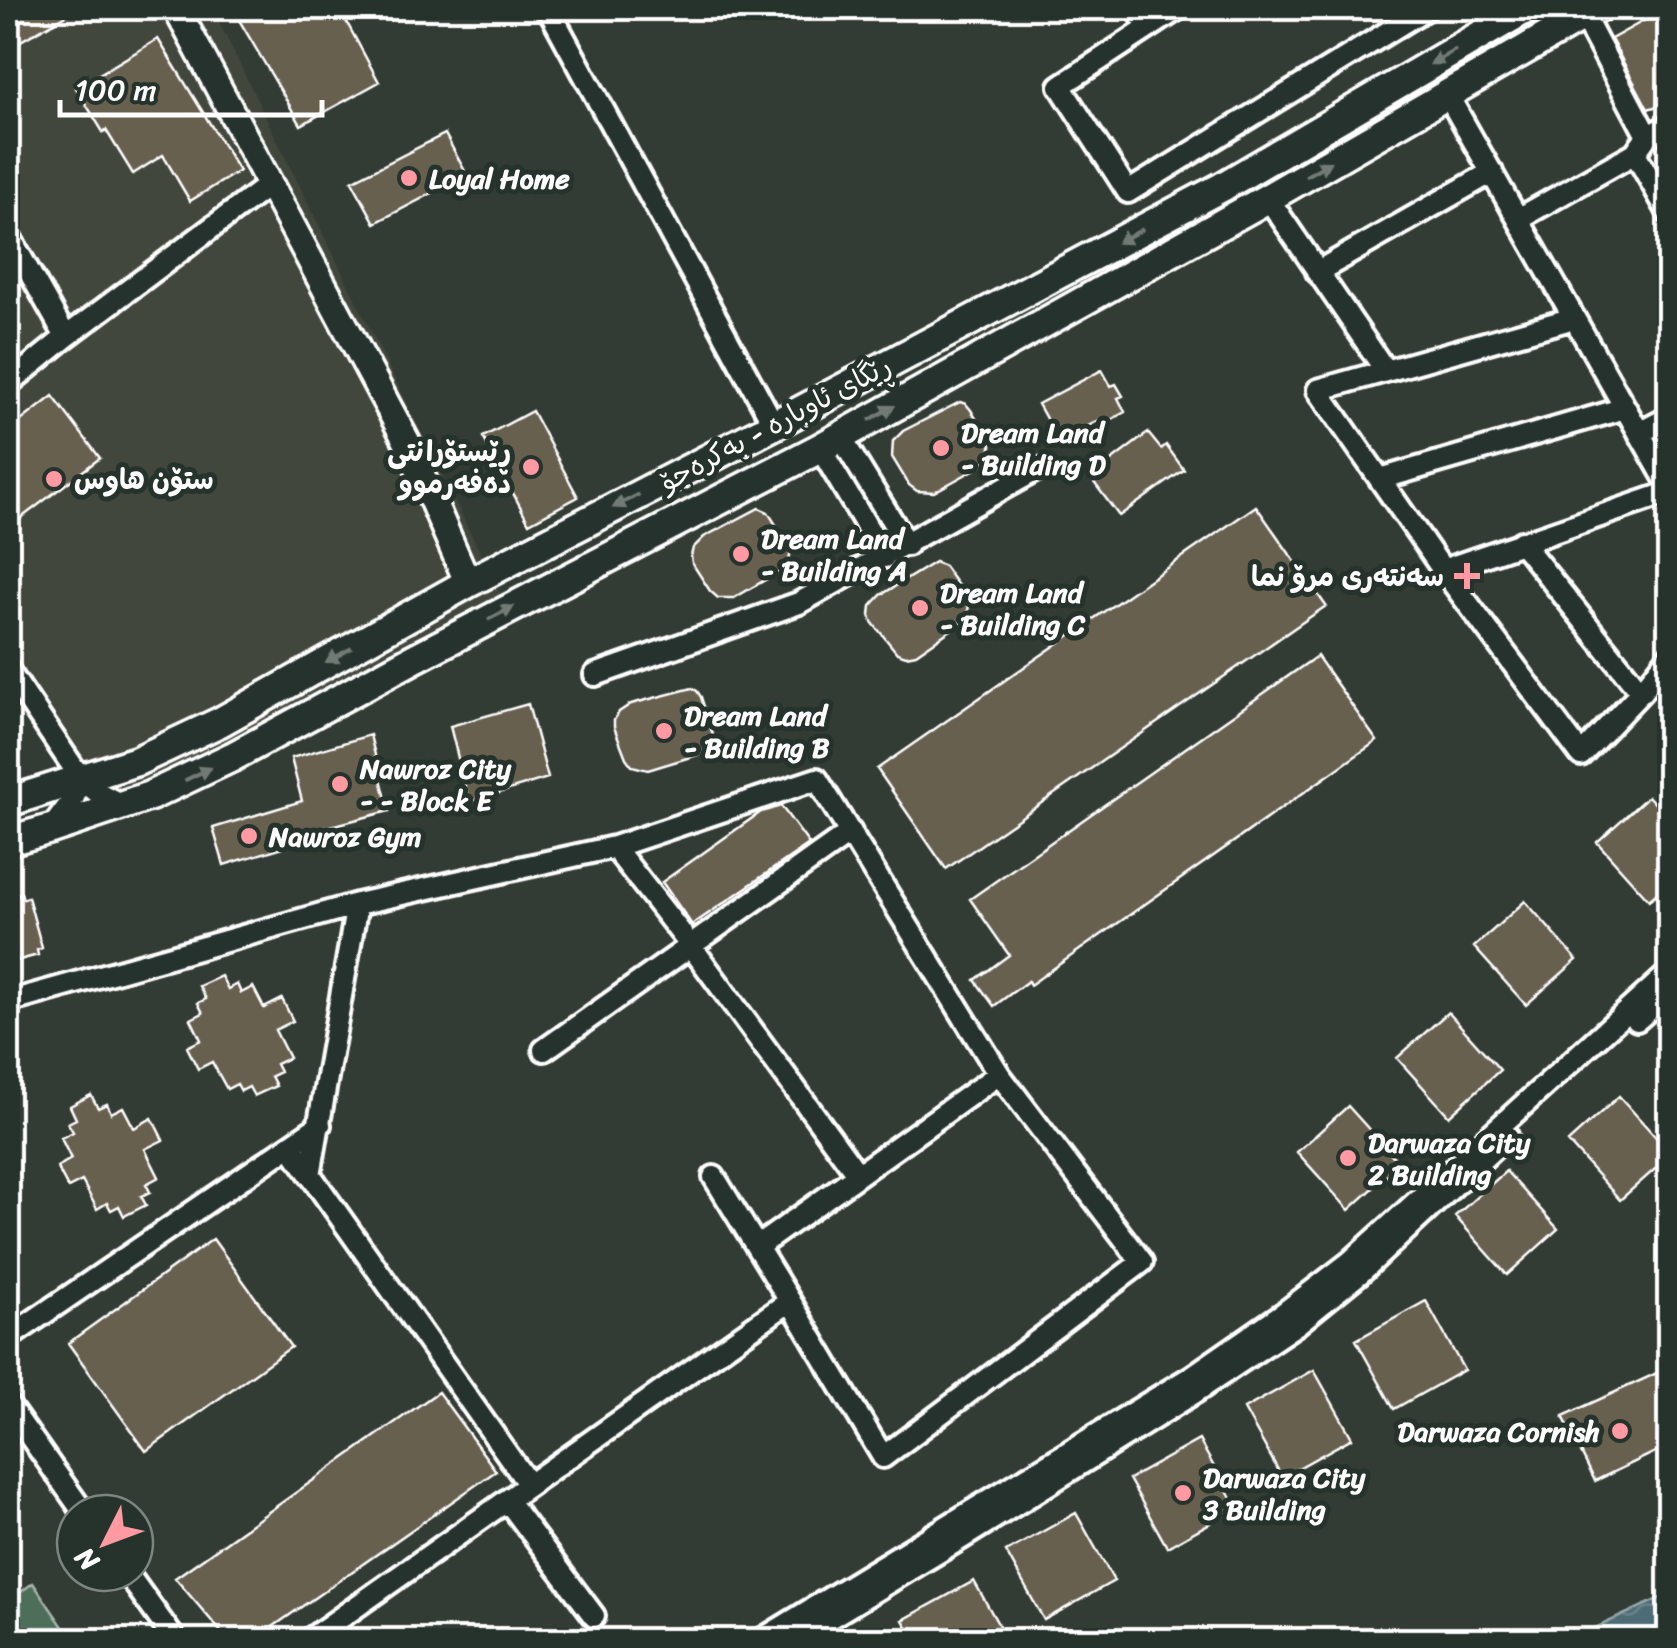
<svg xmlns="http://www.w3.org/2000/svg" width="1677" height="1648" font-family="Sriracha,'Playpen Sans Arabic',sans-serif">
<defs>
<pattern id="water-waves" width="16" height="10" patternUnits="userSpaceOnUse" patternTransform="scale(2.5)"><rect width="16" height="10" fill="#4e6c75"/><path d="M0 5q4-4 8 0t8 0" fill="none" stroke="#69828a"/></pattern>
</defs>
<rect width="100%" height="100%" fill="#333c34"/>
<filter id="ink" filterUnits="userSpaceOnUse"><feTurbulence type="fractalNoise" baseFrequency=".01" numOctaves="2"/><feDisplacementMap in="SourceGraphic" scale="20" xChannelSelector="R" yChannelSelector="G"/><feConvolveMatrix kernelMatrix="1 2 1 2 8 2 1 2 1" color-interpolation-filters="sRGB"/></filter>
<g filter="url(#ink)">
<!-- built -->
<path fill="#43473c" d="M8,8H212L502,597L179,768L91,796L8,672Z"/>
<!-- pitch -->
<path fill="#4e6e58" stroke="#a6b6ac" stroke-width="2.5" d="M33,1583L72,1640H8V1601Z"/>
<!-- water -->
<path fill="url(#water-waves)" stroke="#95a7ac" stroke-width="2.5" d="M1669,1594V1640H1569Z"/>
<!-- building -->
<path fill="#676050" stroke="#fff" stroke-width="2.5" d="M8,8H79L8,48Z
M232,8H339L379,82L301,125Z
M1667,8H1670V102L1648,109L1611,39Z
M158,39L239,171L190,201L163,155L133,174L106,130L103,132L76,88Z
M445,134L467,175L375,223L352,181Z
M1102,370L1111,386L1116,384L1123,396L1118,398L1125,412L1105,423L1103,418L1059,442L1038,404Z
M53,396L100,458L8,528V431Z
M960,402L966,404L971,410L991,444V452L987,460L979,467L934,492L917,491L909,485L892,457L893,441L903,431Z
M532,411L578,497L529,523L483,437Z
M1148,433L1161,449L1166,445L1184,470L1119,516L1090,477Z
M1256,506L1326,606L946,869L877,769Z
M759,508L768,512L791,549L789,562L779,572L734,598H718L710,591L692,563L691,556L693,548L704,537Z
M935,562L944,566L969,601L968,614L958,625L916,654L906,656L897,653L872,622L870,615L871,606L881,595Z
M1317,656L1377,741L1030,985L1028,981L994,1006L975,980L1009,955L970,899Z
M692,688L697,691L701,697L713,735L709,747L697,755L648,770L632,766L626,758L614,727V720L619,712L631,704Z
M528,704L548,778L469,802L450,726Z
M370,735L389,811L300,834L303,841L224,865L213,828L302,801L291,758Z
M1648,796L1670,820V882L1649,900L1597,842Z
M781,806L809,844L692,925L662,882L761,812Z
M21,893L23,899L28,897L42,948L37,950L38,955L8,963V897Z
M1525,901L1577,960L1526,1005L1474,947Z
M221,976L228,989L237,984L241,993L253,987L264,1008L282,999L293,1021L275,1030L289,1058L276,1064L280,1072L271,1076L276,1086L254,1096L249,1087L241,1091L237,1084L227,1089L212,1062L198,1069L187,1047L201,1040L191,1019L203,1013L198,1003L206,999L199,986Z
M1448,1012L1500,1070L1449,1116L1397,1058Z
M91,1095L98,1108L107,1104L111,1113L123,1107L134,1128L152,1118L163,1140L145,1149L159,1177L146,1184L150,1192L141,1196L146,1205L124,1216L119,1206L111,1210L107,1203L97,1209L82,1181L68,1188L57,1167L71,1159L61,1138L73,1132L68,1123L76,1119L70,1106Z
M1619,1096L1670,1153V1156L1620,1200L1568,1142Z
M1348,1106L1400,1164L1349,1210L1297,1152Z
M1506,1171L1558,1229L1507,1275L1455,1216Z
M213,1239L291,1347L146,1451L68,1343Z
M1426,1301L1464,1370L1394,1409L1356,1340Z
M1670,1367V1445L1595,1481L1563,1416Z
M1314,1370L1352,1438L1282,1477L1244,1409Z
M438,1392L496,1471L254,1640H228L175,1578Z
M1199,1440L1237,1508L1167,1547L1129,1479Z
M1076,1513L1114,1581L1044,1620L1006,1552Z
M974,1581L1007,1640H915L903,1620Z"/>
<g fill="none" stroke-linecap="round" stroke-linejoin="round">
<!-- minor casing -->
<g stroke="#fff" stroke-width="28">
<path id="minor" d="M548,8L774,425
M1136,8L1149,27
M1179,8L1060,86L1128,192L1427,8
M1583,15L1647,136L1635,153L1670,215
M1447,94L1670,487
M1647,136L1670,125
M1268,198L1385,370
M1518,219L1635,153
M8,234L66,337
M1317,272L1492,172
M1574,318L1318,390L1443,570L1581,755L1641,692L1670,655
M8,384L66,337L270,184
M1639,433L1670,417
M840,436L907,545
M820,448L885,557
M1380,479L1625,408
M1521,542L1641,692
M1443,570L1670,492
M8,670L82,780L97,792L122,805
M595,675L799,603L1038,469
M51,829L72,801L82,780
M614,847L691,946L858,1175
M8,1002L357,904L614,847L817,779L999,1074L1142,1262L883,1457L790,1301
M1637,1020L1670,991
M544,1050L851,832
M290,1146L529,1485
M310,1175L357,904
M757,1247L999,1074
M8,1338L320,1125
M8,1405L84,1513
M507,1500L594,1616
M127,1573L175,1640
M309,1640L790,1301L714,1177
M761,1640L1191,1377L1285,1312L1350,1262L1670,972
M793,1640L962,1538L1194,1393L1297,1324L1360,1273L1507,1136"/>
</g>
<!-- tertiary casing -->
<g stroke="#fff" stroke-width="32">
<path id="tertiary" d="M176,8L407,442L468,583"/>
</g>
<!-- secondary casing -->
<g stroke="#fff" stroke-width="35">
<path id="secondary" d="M8,802L137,761L220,722L468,583L774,425L1222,187L1527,8
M8,841L51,829L150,796L232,757L415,658L820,448L1268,198L1597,8"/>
</g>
<!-- minor -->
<use href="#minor" stroke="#26332d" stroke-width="20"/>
<!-- tertiary -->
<use href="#tertiary" stroke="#26332d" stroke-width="25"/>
<!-- secondary -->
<use href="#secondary" stroke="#26332d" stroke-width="28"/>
</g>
<!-- one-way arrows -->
<defs><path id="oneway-solid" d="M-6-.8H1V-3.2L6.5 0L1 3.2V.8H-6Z" transform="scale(2.5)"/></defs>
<g fill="#727a76">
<use href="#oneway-solid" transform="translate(1443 57) rotate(150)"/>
<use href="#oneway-solid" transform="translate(1318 169) rotate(-30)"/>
<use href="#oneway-solid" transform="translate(1130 236) rotate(152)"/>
<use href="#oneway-solid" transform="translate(882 413) rotate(-29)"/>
<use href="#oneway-solid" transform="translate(626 501) rotate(153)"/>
<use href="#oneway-solid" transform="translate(501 613) rotate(-27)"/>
<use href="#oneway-solid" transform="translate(339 655) rotate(151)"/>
<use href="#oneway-solid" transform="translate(198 774) rotate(-26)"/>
</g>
</g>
<!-- markers -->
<g fill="#ff9aa2" stroke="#26332d" stroke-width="4">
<circle cx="409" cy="178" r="10"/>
<circle cx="941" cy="448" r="10"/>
<circle cx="531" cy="467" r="10"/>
<circle cx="54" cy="479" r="10"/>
<circle cx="741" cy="554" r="10"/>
<path d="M1462 561h10v10h10v10h-10v10h-10v-10h-10v-10h10z"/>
<circle cx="920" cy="608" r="10"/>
<circle cx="664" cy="731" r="10"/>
<circle cx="340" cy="784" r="10"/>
<circle cx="249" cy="836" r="10"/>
<circle cx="1348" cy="1158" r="10"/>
<circle cx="1620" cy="1431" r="10"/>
<circle cx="1183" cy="1493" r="10"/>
</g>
<g text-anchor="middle" stroke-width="10" stroke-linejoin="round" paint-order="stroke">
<!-- poi labels -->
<g font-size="28" font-weight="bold" fill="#fff" stroke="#26332d" text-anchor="start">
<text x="429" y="188">Loyal Home</text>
<text x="961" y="442">Dream Land<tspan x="961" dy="32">- Building D</tspan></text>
<text x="511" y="461" text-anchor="end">ڕێستۆرانتی<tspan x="511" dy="32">دەفەرموو</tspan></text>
<text x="74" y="489">ستۆن هاوس</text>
<text x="761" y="548">Dream Land<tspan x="761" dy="32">- Building A</tspan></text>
<text x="1444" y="586" text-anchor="end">سەنتەرى مرۆ نما</text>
<text x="940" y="602">Dream Land<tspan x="940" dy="32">- Building C</tspan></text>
<text x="684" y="725">Dream Land<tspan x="684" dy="32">- Building B</tspan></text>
<text x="360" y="778">Nawroz City<tspan x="360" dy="32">- - Block E</tspan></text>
<text x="269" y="846">Nawroz Gym</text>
<text x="1368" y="1152">Darwaza City<tspan x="1368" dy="32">2 Building</tspan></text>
<text x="1600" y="1441" text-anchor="end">Darwaza Cornish</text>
<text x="1203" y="1487">Darwaza City<tspan x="1203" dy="32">3 Building</tspan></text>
</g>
<!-- street labels -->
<g font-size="28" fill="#fff" stroke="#26332d">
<text transform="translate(775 423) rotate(-28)" y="10">ڕێگای ئاوبارە - بەکرەجۆ</text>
</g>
</g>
<!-- margin -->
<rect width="1677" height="1648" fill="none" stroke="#26332d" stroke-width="40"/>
<rect x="20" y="20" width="1637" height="1608" fill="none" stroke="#fff" stroke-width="4" filter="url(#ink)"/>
<!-- north arrow -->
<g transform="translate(105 1543) rotate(228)"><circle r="48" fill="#26332d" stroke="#7d8581" stroke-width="2.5"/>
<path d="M0-8L18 38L0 25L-18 38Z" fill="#ff9aa2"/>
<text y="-15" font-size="28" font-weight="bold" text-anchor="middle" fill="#ffffff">N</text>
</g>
<!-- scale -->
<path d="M60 100v15h262v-15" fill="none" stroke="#ffffff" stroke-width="5"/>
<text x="75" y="100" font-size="30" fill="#ffffff" stroke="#26332d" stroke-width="8" paint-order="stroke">100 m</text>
</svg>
